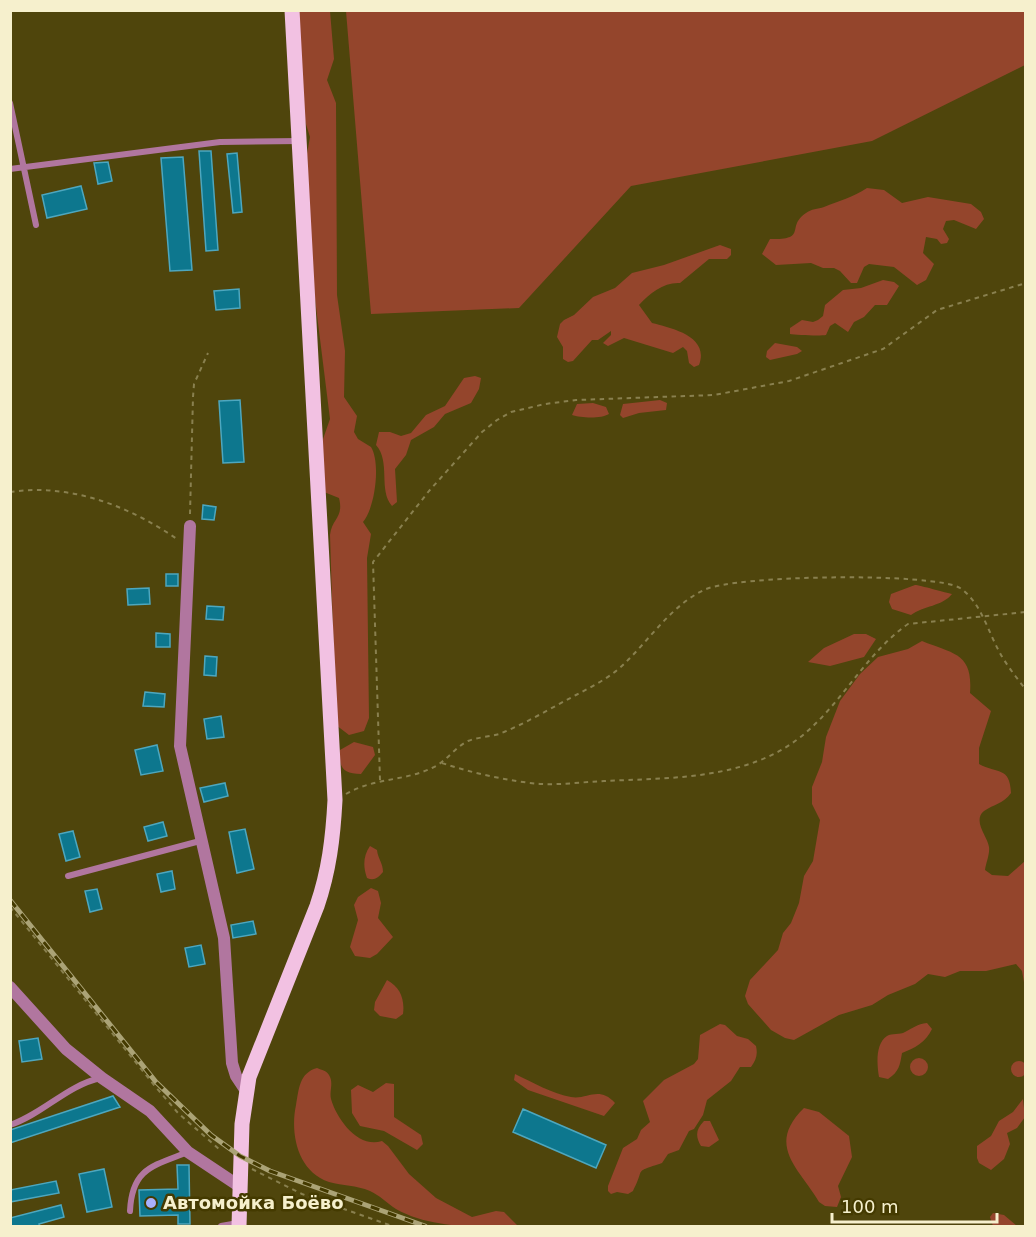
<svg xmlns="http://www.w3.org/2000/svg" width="1036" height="1237" font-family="'DejaVu Sans',sans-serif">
<rect width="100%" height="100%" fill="#4f450c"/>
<!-- green -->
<path fill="#94452c" d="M298,11H330L334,59L327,80L336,103L337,295L345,351L344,397L357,416L354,432L358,439L371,447C381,463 375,508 363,522L371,534L367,558L369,718L364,731L349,735L336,725L330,535C332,518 344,518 339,498L324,492L322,442L330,419L312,275L307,154L310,137L305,121Z
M346,11H1025V65L872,141L631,186L519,308L371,314Z
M867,188L884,190L902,203L928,197L971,204L981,212L984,219L976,229L954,220L946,221L943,229L949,239L947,243L941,244L937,239L926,237L923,253L934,264L926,280L917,285L894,267L869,264L864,267L857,283H851L840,271L834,268H823L811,263L776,265L762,254L770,239C809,240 785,227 806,213C811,209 818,209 824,207C839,201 853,197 867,188Z
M720,245L731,249V255L727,259H709L680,283C664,282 650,293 639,305L652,323C671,328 710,336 699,365L694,367L689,363L687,351L683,347L673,353L624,338L608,346L603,343L611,335V331L598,340H592L573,361L568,362L563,359V347L557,337L560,324L564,320L574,315L593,297L615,288L632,273L664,265Z
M883,280L894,282L899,286L887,305H875L864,317L854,322L848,332L835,323L830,326L826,335C820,336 795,335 790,334V328L802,320L813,322L818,320L823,316L825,305L843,290L861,288Z
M775,343L797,347L802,351L797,354L770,360L766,357L767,351Z
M475,376L481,378L479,389L471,403L445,414L434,427L411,440L406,455L395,469L397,502L392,506C378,490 391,462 376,445L379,432H390L401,436L411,433L426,415L445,406L464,378Z
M660,400L667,403L666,410L639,413L623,418L620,415L623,404Z
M593,403L606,407L609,414C601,419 581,418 572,415L577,404Z
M915,585C919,585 947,593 952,594C943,606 923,606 911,615L892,609L889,602L891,594Z
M854,634H866L876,639L864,657L830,666L808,662L824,648Z
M922,641C954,654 973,653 970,693L991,711L979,748V764C997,774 1010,766 1011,793C1003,804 994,804 984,811C972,821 988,837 989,847C990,854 986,863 985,870L992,875L1008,876L1025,861V988L1022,971L1016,964L986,971H960L945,977L928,974L915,984L888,995L872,1005L839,1015L794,1040L785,1038L771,1030L748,1004L745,996L750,980L778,950L783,933L791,923L799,903L804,876L813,861L820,820L812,804V787L822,762L826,737L840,701L860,674L878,657L908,649Z
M354,742L373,747L375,755L361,774C344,774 338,768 340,750Z
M370,846L377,850C378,859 383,863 383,872C378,878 374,881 367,878C363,867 363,856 370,846Z
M371,888L378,891L381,903L378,918L393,937L377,954L370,958L355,956L350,947L358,920L354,905L358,897Z
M387,980C400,987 405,999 403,1014L396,1019L380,1016L374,1010L375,1002Z
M927,1023L932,1029C926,1042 915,1048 902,1053C900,1065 899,1072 888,1079L879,1077C877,1065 875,1044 887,1036C892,1033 900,1035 905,1032C913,1028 917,1024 927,1023Z
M720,1024L725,1025L737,1036L748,1039L756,1046C758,1055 756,1060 751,1067H740L731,1081L707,1100L703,1115L694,1129L689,1131L679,1150L668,1154L662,1163C632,1173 646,1167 633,1191L628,1194L617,1192L611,1194L608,1191V1186L623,1148L637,1139L641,1130L650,1122L643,1101L664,1080L694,1064L698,1059L700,1035Z
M910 1067a9 9 0 1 1 18 0a9 9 0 1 1-18 0Z
M1011 1069a8 8 0 1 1 16 0a8 8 0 1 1-16 0Z
M317,1068C322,1070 327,1071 329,1075C334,1083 329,1091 331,1099C337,1120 359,1149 382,1141L388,1146L409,1174L436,1198L472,1217L496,1211L504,1212L518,1226C478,1227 432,1229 396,1209C387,1203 379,1195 370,1191C356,1185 343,1186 329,1182C297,1171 290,1133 296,1105C299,1089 299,1073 317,1068Z
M515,1074C532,1082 553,1094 571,1097C587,1100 599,1085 615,1103L604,1116L528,1090L514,1080Z
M386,1083L394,1084V1117L421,1135L423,1144L417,1150L384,1131L360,1126L352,1113L351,1090L358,1085L373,1092Z
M1023,1099L1025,1117L1017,1128L1007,1133L1010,1144L1004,1159L991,1170L979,1163L977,1158V1146L991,1136L999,1121L1013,1112Z
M804,1108L819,1112L849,1136L852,1157L838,1186L841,1197L837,1207L825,1206L819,1202C800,1169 765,1146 804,1108Z
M704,1121H710L719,1140L709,1147L701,1146C695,1136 696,1129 704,1121Z
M993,1213L1004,1215L1017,1226H993L990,1217Z"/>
<!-- building -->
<path fill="#0d778e" stroke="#4da7bf" stroke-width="1.5" d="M199,151H211L218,250L206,251Z
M237,153L242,212L233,213L227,154Z
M183,157L192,270L170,271L161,158Z
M108,162L112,181L98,184L94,163Z
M81,186L87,209L47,218L42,195Z
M239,289L240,308L216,310L214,291Z
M240,400L244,462L223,463L219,401Z
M203,505L216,507L214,520L202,519Z
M166,574H178V586H166Z
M149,588L150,604L128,605L127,589Z
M207,606L224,607L223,620L206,619Z
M156,633L170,634V647H156Z
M205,656L217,657L216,676L204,675Z
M145,692L165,694L164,707L143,706Z
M221,716L224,737L207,739L204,719Z
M157,745L163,771L141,775L135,750Z
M225,783L228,796L204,802L200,788Z
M163,822L167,836L148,841L144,827Z
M245,829L254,869L237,873L229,832Z
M73,831L80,857L66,861L59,834Z
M172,871L175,889L161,892L157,874Z
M97,889L102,909L90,912L85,891Z
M253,921L256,934L233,938L231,925Z
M201,945L205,964L189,967L185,948Z
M38,1038L42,1059L22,1062L19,1041Z
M113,1096L120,1107L10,1143V1130Z
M523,1109L606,1145L596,1168L513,1132Z
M177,1165H189L190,1224H178V1215L140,1216L139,1190L178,1189Z
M104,1169L112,1207L87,1212L79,1174Z
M56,1181L59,1193L10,1202V1190Z
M61,1205L64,1217L39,1224L40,1227H10V1218Z"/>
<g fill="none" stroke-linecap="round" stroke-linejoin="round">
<!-- path -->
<path stroke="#89804f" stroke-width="2" stroke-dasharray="4.5 4.5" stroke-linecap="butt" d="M10,492C70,483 129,506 177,539
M190,514L193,397L194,384L208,353
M442,763C472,773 508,781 540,784C561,785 583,782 604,781C668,778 744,780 798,739C841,706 864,655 908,624L1026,612
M380,780L373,562L429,491L482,432L497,420L511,412L545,404L576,400L714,395L789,381L883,349L937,310L1026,283
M346,794C373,778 405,781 432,768C446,762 455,747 468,741C478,737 489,737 499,734C525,724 551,708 576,695C593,686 611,677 625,663C650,639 672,605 704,590C733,575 933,572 960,588C981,602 988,632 1000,653C1007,666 1017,678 1026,690
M10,907L154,1085L178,1113L219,1149
M252,1169L302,1194L392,1226"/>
<!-- service -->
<path stroke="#b1769f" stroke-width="6" d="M10,103L36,225
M10,169L220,142L300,141
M68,876L200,841
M10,1125C43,1114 67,1085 101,1078
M130,1211C132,1168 153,1166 188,1152
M221,1226L238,1223"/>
<!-- minor -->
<path stroke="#b1769f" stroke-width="12" d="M190,526L180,746L224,938L232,1063L236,1076L246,1091
M10,987L66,1049L102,1078L150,1111L188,1152L239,1186"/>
<!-- primary -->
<path stroke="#f2c1e2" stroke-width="15" d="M239,1226L242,1124L249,1077L317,906C329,871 333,838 335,800L292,10"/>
<!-- rail casing -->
<g stroke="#aba376" stroke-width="5">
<path id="rail" d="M10,900L156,1082L211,1135L240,1156L270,1171L425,1226"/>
</g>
<!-- rail -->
<use href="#rail" stroke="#443a00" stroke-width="3" stroke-dasharray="9" stroke-linecap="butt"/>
</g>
<!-- markers -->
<circle fill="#a8b0fc" stroke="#443a00" stroke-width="2" cx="151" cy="1203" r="6"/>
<g text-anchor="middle" stroke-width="5" stroke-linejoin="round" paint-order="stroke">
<!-- poi labels -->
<g font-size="18" font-weight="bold" fill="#f6f0cd" stroke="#443a00" text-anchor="start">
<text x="163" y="1209">Автомойка Боёво</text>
</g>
</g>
<!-- border -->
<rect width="1036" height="1237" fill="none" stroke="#f6f0cd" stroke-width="24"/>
<!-- scale -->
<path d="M832 1213v9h165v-9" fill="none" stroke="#f6f0cd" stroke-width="3"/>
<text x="841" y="1213" font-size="18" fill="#f6f0cd" stroke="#443a00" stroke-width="4.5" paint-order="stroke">100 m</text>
</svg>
